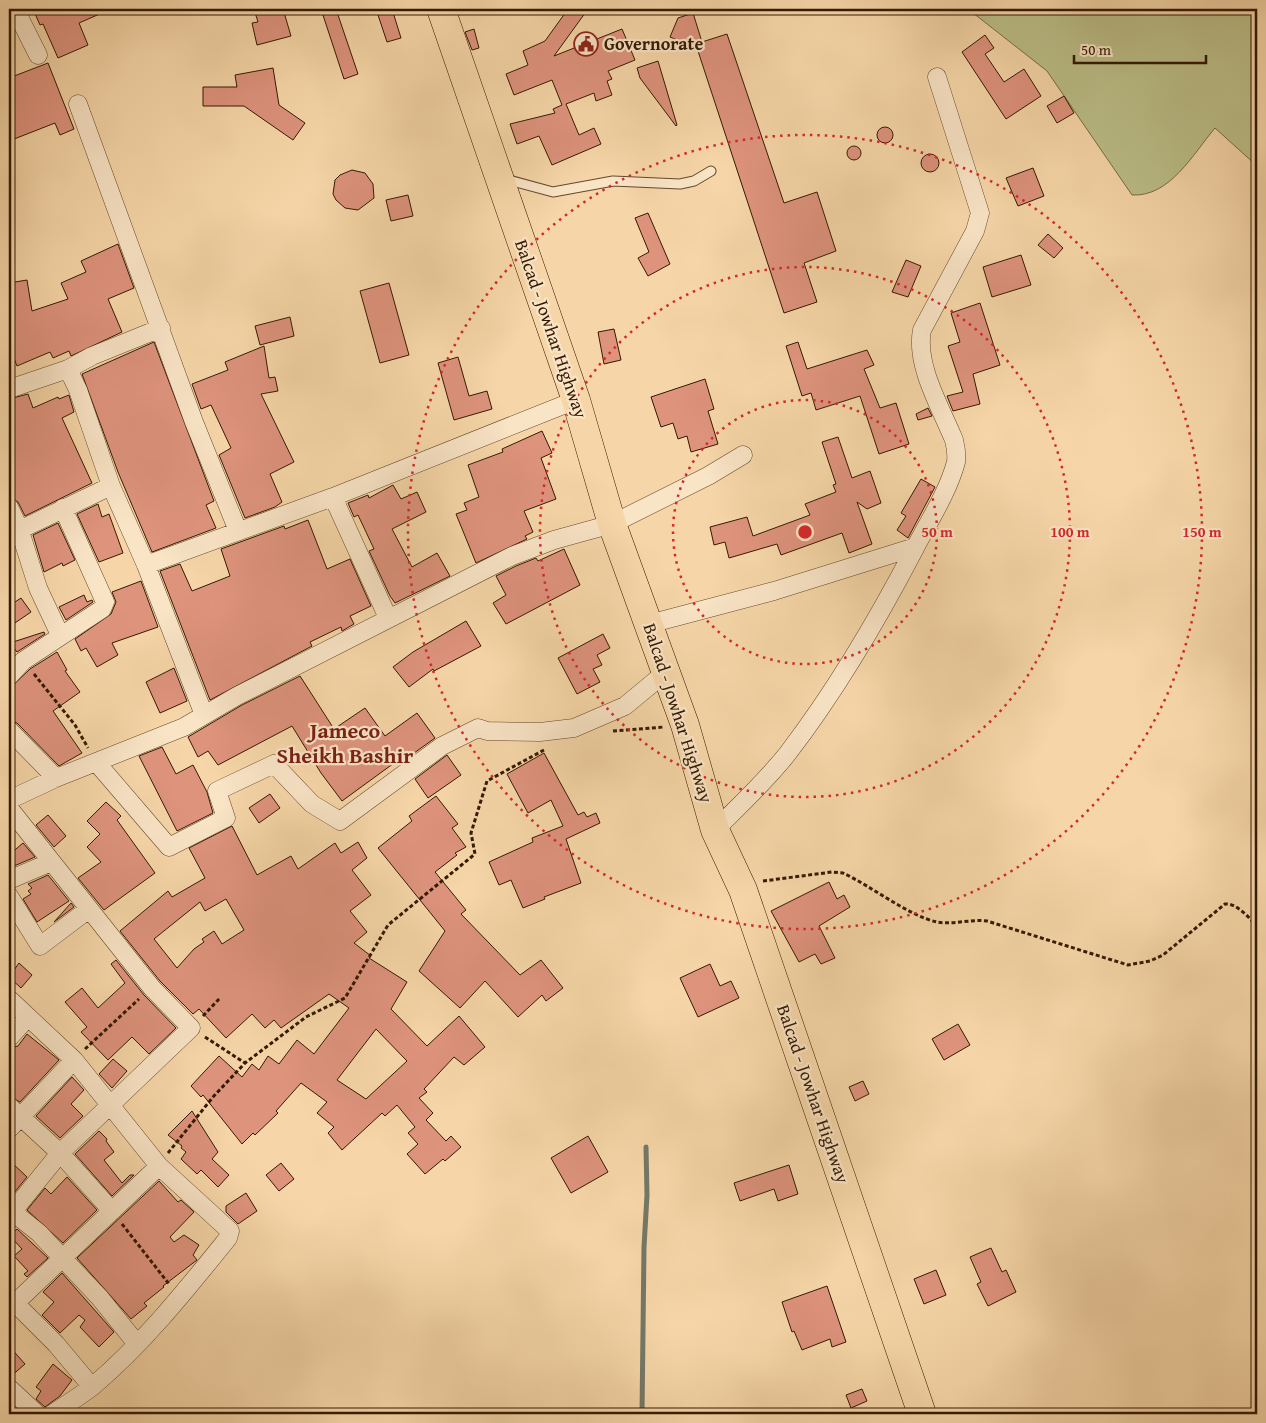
<svg xmlns="http://www.w3.org/2000/svg" width="1266" height="1423" font-family="'Gentium Book Plus',serif">
<rect width="100%" height="100%" fill="#f6d6a8"/>
<filter id="stains"><feTurbulence type="fractalNoise" baseFrequency=".004" numOctaves="4"/><feColorMatrix values="0 0 0 0 .2 0 0 0 0 .09 0 0 0 0 .02 0 0 0 .5 -.17"/></filter>
<radialGradient id="worn" r=".72"><stop offset=".6" stop-color="#630" stop-opacity="0"/><stop offset="1" stop-color="#630" stop-opacity=".3"/></radialGradient>
<!-- green -->
<path fill="#bbbe88" stroke="#786c44" d="M968,9H1257V166L1215,128C1193,154 1170,197 1132,195L1047,71Z"/>
<g fill="none" stroke-linecap="round" stroke-linejoin="round">
<!-- stream -->
<path stroke="#737868" stroke-width="5" d="M642,1414L644,1247L647,1195L646,1147"/>
</g>
<!-- building -->
<path fill="#de937d" stroke="#341900" fill-rule="evenodd" d="M33,9H111L79,23L88,45L58,58L43,24L40,25Z
M254,9H283L291,36L257,45L252,23L258,22Z
M321,9H336L358,74L344,79Z
M376,9H392L401,38L387,42Z
M568,9H588L554,56L622,29L635,60L608,71L612,79L607,81L612,95L596,101L594,93L566,104L579,135L594,128L601,144L552,165L539,136L517,144L510,124L555,113L553,109L562,105L552,80L514,95L506,74L528,65L523,51L545,41Z
M693,13L702,42L727,34L784,203L817,192L836,251L804,263L817,302L784,313L697,48L670,37L678,18Z
M474,29L479,48L472,50L465,32Z
M985,35L994,48L985,54L1004,82L1024,69L1041,96L1006,119L962,52Z
M658,61L677,125L676,126L640,78L637,68Z
M48,63L74,129L60,135L55,123L9,141V78Z
M273,68L279,105L305,123L293,140L244,106H203V87H237L235,75Z
M1064,96L1074,113L1057,123L1047,106Z
M877 135a8 8 0 1 1 16 0a8 8 0 1 1-16 0Z
M847 153a7 7 0 1 1 14 0a7 7 0 1 1-14 0Z
M921 163a9 9 0 1 1 18 0a9 9 0 1 1-18 0Z
M1033,168L1044,196L1018,206L1006,178Z
M352,170L365,173L373,184L374,198L358,210L345,208L336,200L333,194L335,180L340,175Z
M408,195L413,216L391,221L386,200Z
M648,213L670,264L648,276L638,258L649,252L635,218Z
M1048,234L1063,248L1054,258L1038,245Z
M118,244L134,288L108,299L122,332L71,356L69,351L53,358L50,352L17,366L13,356L9,357V283L27,280L32,311L68,299L61,283L86,272L81,261Z
M1021,255L1031,285L992,297L983,267Z
M906,260L921,266L908,297L892,292Z
M389,283L409,355L380,363L360,291Z
M980,303L1000,365L973,374L980,404L953,411L947,396L963,392L948,346L960,342L951,313Z
M290,317L294,336L260,345L255,326Z
M614,329L621,360L604,364L598,332Z
M154,342L214,501L206,505L216,528L152,552L118,472L82,374Z
M798,342L807,369L867,350L874,365L864,369L880,408L896,403L909,444L879,454L860,396L816,410L811,393L802,396L786,346Z
M264,346L269,378L275,377L278,391L261,394L294,462L270,474L282,502L275,507L245,518L219,455L231,448L211,405L201,409L192,384L228,370L225,362Z
M458,357L469,396L487,391L492,409L454,420L438,363Z
M705,379L714,409L708,411L718,444L691,452L687,436L678,439L673,423L661,427L651,397Z
M28,394L33,408L58,397L59,399L69,395L74,412L62,418L92,483L25,516L18,502L9,497V399Z
M928,408L932,416L918,420L916,414Z
M542,431L552,453L541,458L556,499L524,511L533,532L525,536L527,539L476,563L456,514L467,510L464,503L479,497L468,465L503,452L502,449Z
M838,437L852,478L870,471L881,503L867,509L857,502L872,544L849,553L842,533L781,555L777,544L729,558L725,542L714,545L710,527L747,517L753,536L810,515L805,504L836,492L833,485L836,484L822,442Z
M921,479L935,487L908,538L897,530L906,516L901,513Z
M393,485L401,499L417,492L426,512L392,529L412,567L437,553L450,576L395,603L390,596L369,551L374,549L358,515L354,517L348,503L368,495L369,498Z
M98,504L102,517L109,514L123,553L99,562L77,514Z
M308,520L327,569L350,559L371,606L350,616L354,624L342,631L341,627L310,642L312,646L210,700L160,571L180,564L192,591L230,576L221,549L284,526L285,529Z
M58,523L75,560L63,566L62,563L44,572L33,535Z
M564,549L580,585L506,624L493,603L506,595L496,576L516,566L536,558L538,561Z
M141,581L158,627L112,643L118,655L97,667L86,648L81,651L75,639L111,614L116,602L112,592Z
M84,595L87,602L92,600L93,602L66,620L59,607Z
M21,598L31,612L9,627V606Z
M466,621L481,646L434,671L433,669L409,687L393,667L413,652Z
M44,632L45,634L17,652L10,643Z
M603,634L610,648L597,655L602,665L593,669L600,682L577,694L558,658Z
M57,652L67,670L65,671L80,692L53,711L82,753L59,766L17,723L9,720V689L30,669Z
M174,668L187,701L160,713L146,682Z
M300,676L334,729L365,708L385,736L417,713L435,738L403,761L401,758L342,801L321,773L292,726L218,765L208,751L198,757L188,737L242,705Z
M162,747L176,774L193,765L207,792L213,813L177,831L139,756Z
M544,753L578,815L584,812L587,817L596,813L600,823L566,839L581,883L544,897L545,899L523,908L511,880L499,885L489,862L533,842L532,838L563,826L551,800L528,813L507,774Z
M447,755L461,775L428,798L415,779Z
M270,794L280,808L259,823L249,808Z
M436,796L458,824L452,828L466,847L455,853L457,855L435,872L466,910L461,914L520,975L541,960L563,988L546,1001L542,995L518,1017L485,981L460,1008L419,971L445,931L378,848L412,821L409,816Z
M106,802L121,816L117,820L155,873L104,910L78,878L101,862L87,847L100,834L87,821Z
M48,815L66,836L54,847L36,825Z
M232,826L257,875L291,856L298,869L335,843L341,853L358,842L367,858L352,870L371,895L350,911L367,932L354,943L371,956L369,958L407,982L391,1009L427,1046L459,1016L485,1047L464,1065L454,1057L424,1089L427,1092L419,1098L433,1113L426,1120L446,1141L451,1136L461,1147L445,1161L443,1159L425,1174L407,1154L418,1144L408,1133L415,1127L397,1105L385,1116L382,1113L342,1150L328,1133L334,1127L317,1113L327,1102L301,1083L276,1111L278,1113L255,1135L253,1133L242,1144L203,1095L201,1097L191,1086L219,1056L242,1077L252,1064L259,1070L268,1056L279,1064L297,1040L314,1054L349,1008L329,994L281,1028L274,1020L265,1028L252,1014L226,1038L199,1009L193,1014L160,981L120,931L168,891L172,897L205,878L189,848ZM226,899L244,930L222,944L214,931L202,939L204,942L194,949L177,968L154,939L200,902L205,911ZM376,1029L407,1061L366,1099L337,1080Z
M23,843L35,857L14,866L9,860V855Z
M48,875L69,901L37,922L23,899L31,894L28,891L32,888L28,884Z
M829,882L837,899L844,895L850,907L819,926L835,958L821,964L815,954L799,962L771,911Z
M71,903L74,907L54,922Z
M116,960L144,995L176,1028L149,1054L132,1037L108,1060L81,1032L87,1027L65,1002L82,988L98,1008L125,983L111,964Z
M19,963L32,975L21,988L9,977Z
M710,964L720,986L731,981L739,998L698,1017L680,978Z
M958,1024L970,1045L944,1060L932,1039Z
M27,1034L59,1060L20,1102L9,1096V1048L18,1046Z
M113,1059L127,1071L112,1088L99,1074Z
M72,1077L84,1090L71,1104L83,1116L60,1138L36,1116Z
M863,1081L869,1094L855,1101L849,1087Z
M192,1111L218,1152L212,1159L229,1175L218,1187L201,1170L197,1174L181,1159L186,1152L181,1148L182,1146L168,1135Z
M99,1131L107,1139L106,1141L114,1152L104,1160L122,1183L130,1175H134L112,1196L75,1154Z
M588,1136L608,1172L571,1193L551,1158Z
M9,1160L27,1177L9,1199Z
M281,1163L294,1179L279,1191L266,1175Z
M789,1165L798,1194L778,1201L774,1189L740,1201L734,1183Z
M67,1177L97,1210L63,1243L27,1210L45,1188L51,1194Z
M159,1181L178,1202L181,1200L194,1212L170,1237L174,1242L184,1235L199,1245L193,1255L197,1260L163,1286L164,1287L144,1303L147,1306L131,1319L77,1258Z
M246,1193L257,1211L238,1224L226,1212V1206Z
M17,1229L48,1258L27,1277L24,1274L28,1271L14,1256L22,1249L10,1236Z
M991,1248L1002,1272L1006,1270L1016,1292L988,1306L977,1284L981,1282L970,1257Z
M936,1270L946,1295L924,1304L914,1279Z
M62,1273L114,1332L99,1347L80,1327L85,1320L79,1315L60,1333L42,1315L54,1302L43,1292Z
M827,1286L846,1342L832,1347L830,1339L802,1350L794,1331L792,1332L782,1302Z
M9,1346L25,1364L9,1378Z
M53,1364L72,1380L60,1396L45,1407L36,1399L41,1391L36,1387Z
M862,1389L867,1401L851,1408L846,1395Z"/>
<g fill="none" stroke-linecap="round" stroke-linejoin="round">
<!-- service casing -->
<g stroke="#64482a" stroke-width="11">
<path id="service" d="M505,179L553,192L613,181L680,184L694,181L711,171"/>
</g>
<!-- minor casing -->
<g stroke="#64482a" stroke-width="19">
<path id="minor" d="M15,9L38,55
M78,104L194,422L238,531
M161,328L92,356L68,369L78,390L111,486L146,565L204,715
M9,389L68,369
M333,497L388,618
M9,507L19,528L38,588L60,635
M9,535L111,486
M146,565L333,497L576,400
M649,624L774,591L915,547
M9,676L23,661L102,609L105,602L63,508
M9,730L56,778
M96,762L169,847L226,818L217,791L274,764L312,804L340,821L442,746L478,728L487,731L540,732L574,728L625,706L666,672
M9,800L56,778L184,727L237,696L512,556L554,540L612,524L708,476L743,455
M9,808L152,988L191,1028L60,1153L9,1216
M715,830C740,805 766,781 788,753C837,689 878,619 915,548C929,521 948,492 956,462C957,454 956,448 954,440C941,408 915,365 922,330L975,231L980,213L937,77
M9,880L51,862
M9,896L40,946L89,909
M9,999L74,1060L159,1166L230,1231L228,1238C186,1290 144,1343 93,1386C80,1396 66,1405 52,1414
M9,1038L28,1017
M9,1106L60,1153L112,1211
M9,1129L74,1060
M9,1209L39,1233L100,1298L137,1344
M9,1297L56,1344L92,1387
M9,1309L159,1166
M9,1388L37,1414"/>
</g>
<!-- primary casing -->
<g stroke="#341900" stroke-width="29">
<path id="primary" d="M441,9L576,400L612,524L685,725L715,830L743,890L922,1414"/>
</g>
<!-- path -->
<path stroke="#341900" stroke-width="3" stroke-dasharray="4 2.5" stroke-linecap="butt" d="M34,674L75,725L88,748
M613,731L664,727
M763,881L832,872L843,873C871,886 909,916 937,922C953,925 970,919 987,921L1128,965L1150,961L1163,955L1225,904C1237,903 1249,918 1257,926
M203,1016L220,998
M205,1037L245,1063
M85,1049L139,999
M168,1153L213,1097L245,1063L306,1017L345,998L388,925L475,854L471,833L487,781L544,750
M122,1224L169,1284"/>
<!-- service -->
<use href="#service" stroke="#f9e4c6" stroke-width="9"/>
<!-- minor -->
<use href="#minor" stroke="#f9e4c6" stroke-width="18"/>
<!-- primary -->
<use href="#primary" stroke="#f6d6a8" stroke-width="28"/>
</g>
<!-- distance rings -->
<g fill="none" stroke="#d62828" stroke-width="2.5" stroke-dasharray="2.5 5">
<circle cx="805" cy="532" r="132"/>
<circle cx="805" cy="532" r="265"/>
<circle cx="805" cy="532" r="397"/>
</g>
<!-- icons -->
<defs>
<g id="civic-ring" transform="scale(1.25)"><circle r="9.5" fill="#f9e4c6" stroke="#8f2418" stroke-width="1.5"/><path d="M-.6-6.5H3V-4.5H.6V-3L4-1V1h2V6H-6V1h2V-1L-.6-3ZM-1.2 2.5V6h2.4V2.5Z" fill="#8f2418"/></g>
</defs>
<g fill-rule="evenodd">
<use href="#civic-ring" x="586" y="44"/>
</g>
<g text-anchor="middle" stroke-width="4.5" stroke-linejoin="round" paint-order="stroke">
<!-- poi labels -->
<g font-size="18" font-weight="bold" fill="#341900" stroke="#f9e4c6" text-anchor="start">
<text x="604" y="50">Governorate</text>
</g>
<!-- street labels -->
<g font-size="18" fill="#341900" stroke="#f9e4c6">
<text transform="translate(551 329) rotate(71)" y="6">Balcad - Jowhar Highway</text>
<text transform="translate(678 713) rotate(72)" y="6">Balcad - Jowhar Highway</text>
<text transform="translate(813 1094) rotate(71)" y="6">Balcad - Jowhar Highway</text>
</g>
<!-- district labels -->
<g font-size="22" font-weight="bold" fill="#7a1f14" stroke="#f9e4c6">
<text x="345" y="738">Jameco<tspan x="345" dy="25">Sheikh Bashir</tspan></text>
</g>
</g>
<circle cx="805" cy="532" r="8" fill="#d62828" stroke="#f9e4c6" stroke-width="2.5"/>
<g font-size="15" text-anchor="middle" font-weight="bold" fill="#d62828" stroke="#f9e4c6" stroke-width="4.5" stroke-linejoin="round" paint-order="stroke">
<text x="937" y="537">50 m</text>
<text x="1070" y="537">100 m</text>
<text x="1202" y="537">150 m</text>
</g>
<!-- margin -->
<rect width="1266" height="1423" fill="none" stroke="#f6d6a8" stroke-width="30"/>
<rect x="10" y="10" width="1246" height="1403" fill="none" stroke="#341900" stroke-width="2.5"/>
<rect x="15" y="15" width="1236" height="1393" fill="none" stroke="#341900"/>
<!-- scale -->
<path d="M1074 55v8h132v-8" fill="none" stroke="#341900" stroke-width="2.5"/>
<text x="1081" y="55" font-size="15" fill="#341900" stroke="#f9e4c6" stroke-width="4" paint-order="stroke">50 m</text>
<rect width="100%" height="100%" filter="url(#stains)"/>
<rect width="100%" height="100%" fill="url(#worn)"/>
</svg>
